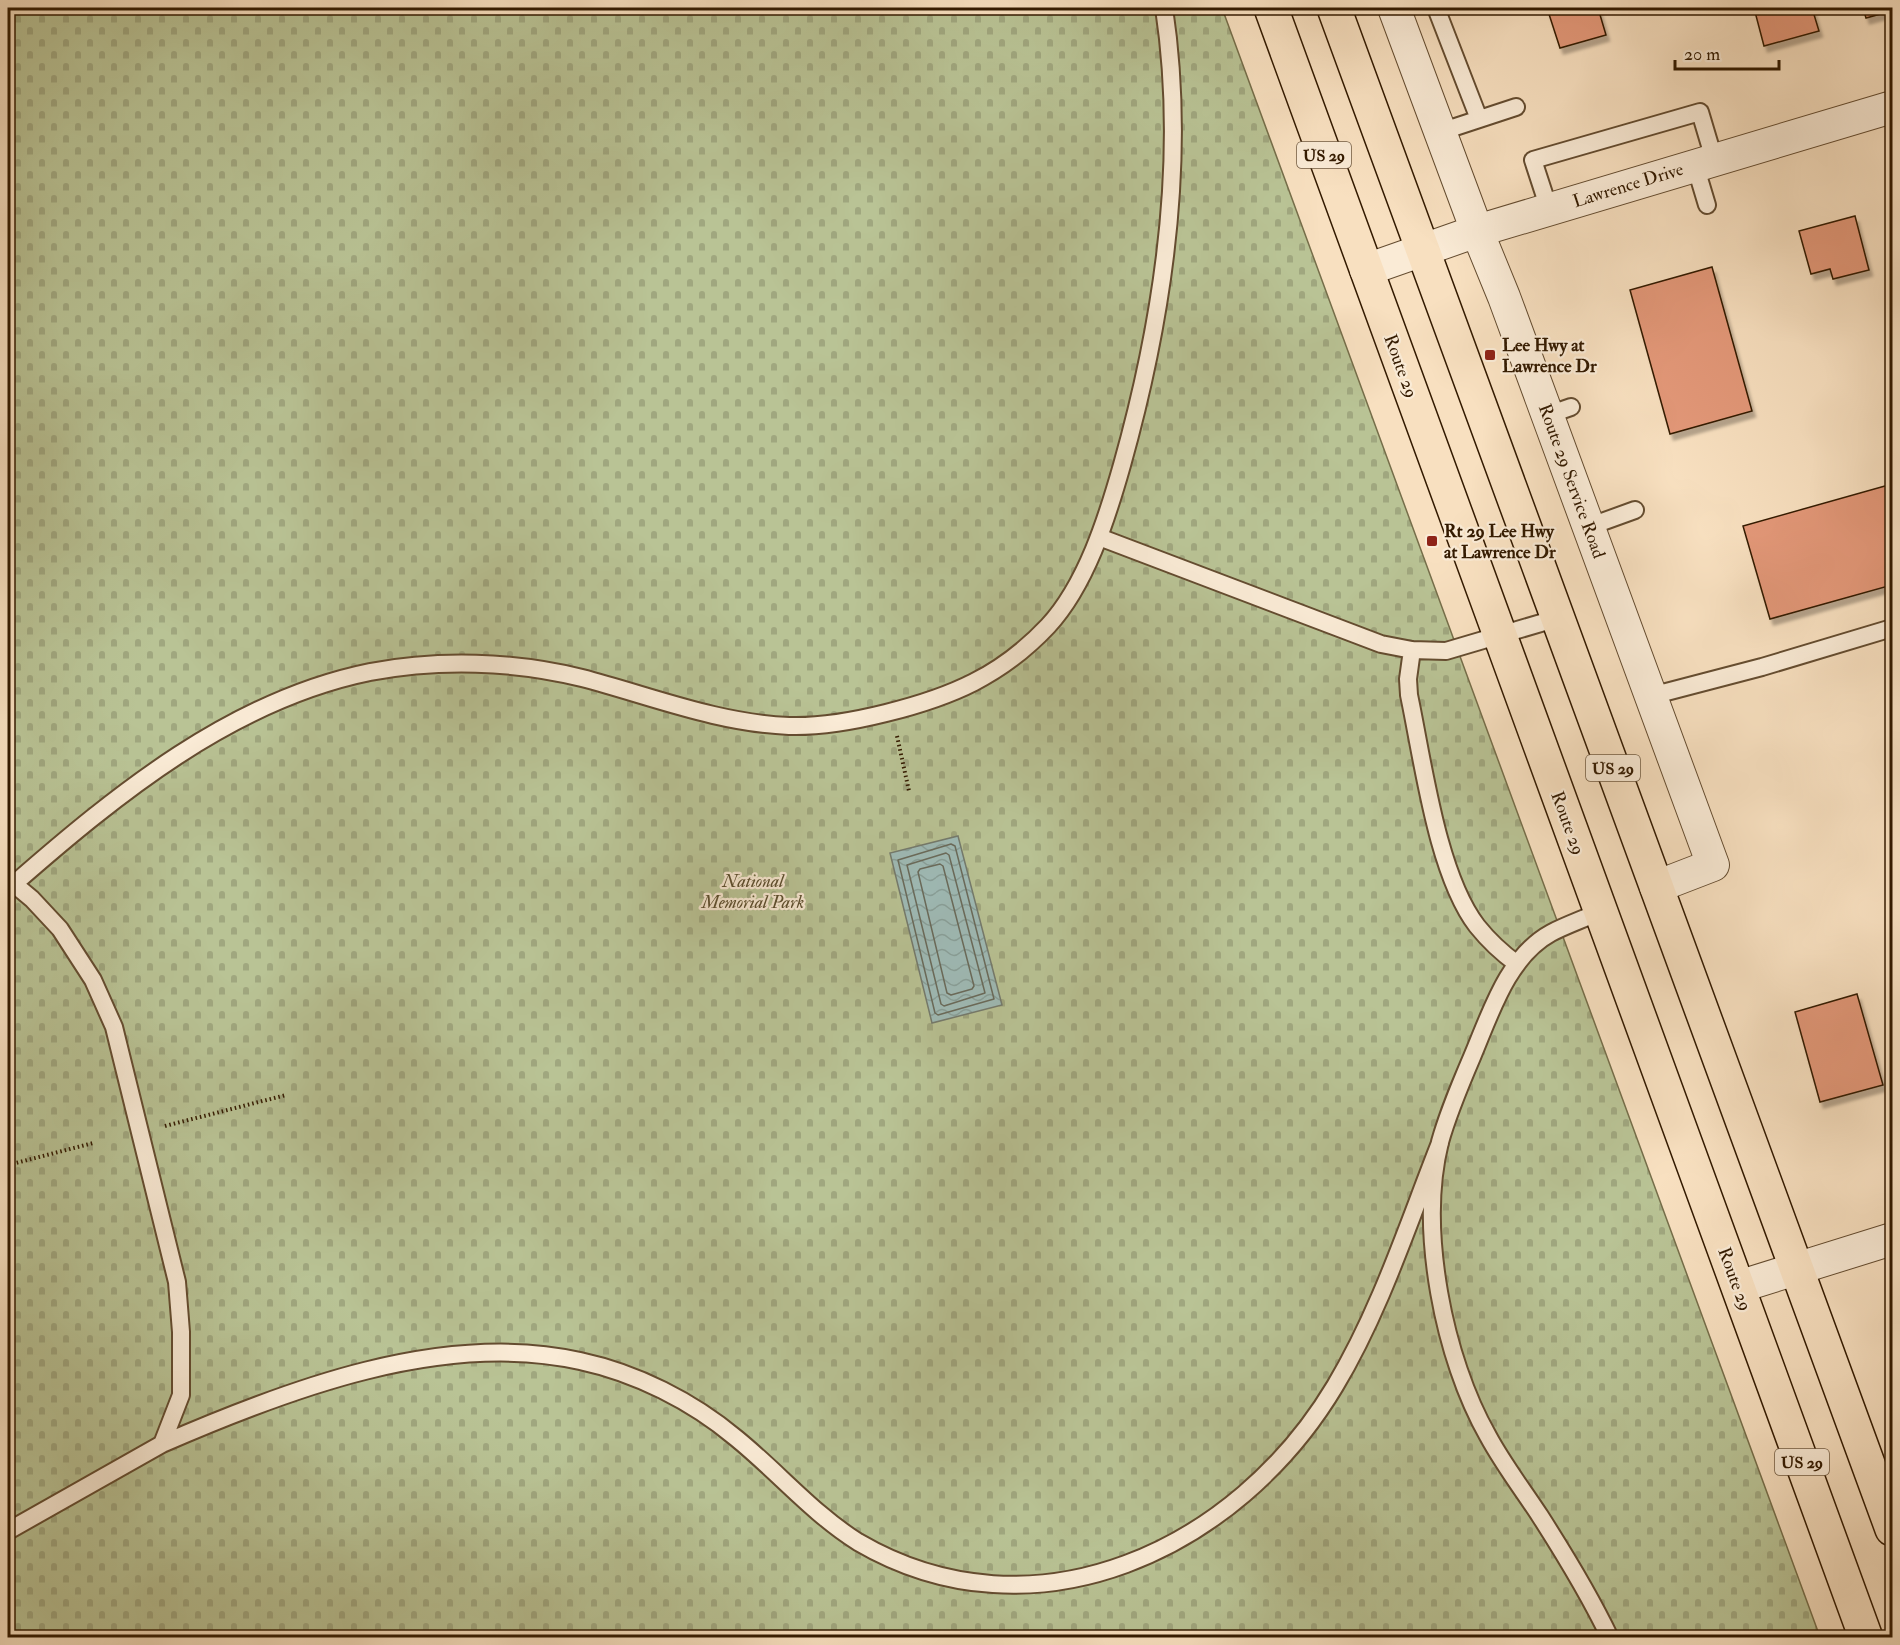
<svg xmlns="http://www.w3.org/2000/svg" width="1900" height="1645" font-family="'IM FELL Double Pica',serif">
<defs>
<pattern id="cemetery-stones" width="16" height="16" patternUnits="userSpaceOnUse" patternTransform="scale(1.5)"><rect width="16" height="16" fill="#b9c395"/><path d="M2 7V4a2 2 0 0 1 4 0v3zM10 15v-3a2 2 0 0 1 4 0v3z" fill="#a0a77f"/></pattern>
<pattern id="water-waves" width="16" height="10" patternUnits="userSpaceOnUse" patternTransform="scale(1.5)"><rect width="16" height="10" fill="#9fbcb8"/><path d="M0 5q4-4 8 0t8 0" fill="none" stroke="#89a19c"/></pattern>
<filter id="shadow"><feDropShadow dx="3.5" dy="6" stdDeviation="1.5" flood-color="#0004"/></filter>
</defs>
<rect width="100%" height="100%" fill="#f8e0c0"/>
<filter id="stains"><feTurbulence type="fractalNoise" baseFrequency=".00333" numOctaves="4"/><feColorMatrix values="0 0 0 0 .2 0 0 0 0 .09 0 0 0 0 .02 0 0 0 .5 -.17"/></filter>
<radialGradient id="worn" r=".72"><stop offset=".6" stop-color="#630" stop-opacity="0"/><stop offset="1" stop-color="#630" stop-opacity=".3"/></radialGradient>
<!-- cemetery -->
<path fill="url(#cemetery-stones)" stroke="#766e4a" stroke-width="1.5" d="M8,8H1222L1820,1637L8,1638Z"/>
<!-- water -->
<path fill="url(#water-waves)" stroke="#747b6e" stroke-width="1.5" d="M958,836L1002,1005L932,1023L890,853Z"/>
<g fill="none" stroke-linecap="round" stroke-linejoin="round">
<!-- shore -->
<path stroke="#696b5c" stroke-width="1.5" d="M951,844L955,846L994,999L938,1015L935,1013L898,860Z
M946,853L949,855L985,993L944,1006L941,1004L907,865Z
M940,864L943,866L974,986L972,989L951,995L947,993L918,872L920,869Z"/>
</g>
<!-- building -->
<path fill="#e39879" stroke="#331a00" stroke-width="1.5" filter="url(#shadow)" d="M1547,8H1598L1606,35L1560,48Z
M1754,8H1812L1819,31L1764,46Z
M1863,8H1892V11L1866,18Z
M1855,216L1869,270L1833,279L1830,269L1811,274L1799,231Z
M1712,267L1752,411L1670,434L1630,290Z
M1892,484V585L1770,619L1743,526Z
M1857,994L1883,1085L1820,1102L1795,1012Z"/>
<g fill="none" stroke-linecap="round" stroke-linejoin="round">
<!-- lane casing -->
<g stroke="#644c30" stroke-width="20">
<path id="lane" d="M1436,8L1479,119
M1440,132L1516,107
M1695,165L1707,205
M1549,209L1533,160L1700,112L1714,159
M1548,415L1571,407
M1588,527L1635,510
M1099,537L1381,644L1412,650L1446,651L1558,618
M1412,650L1408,679L1409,695C1423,761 1437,874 1477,926C1489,941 1502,953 1517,964
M1651,696L1762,667L1892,628
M8,879L32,899L60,929L93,980L114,1027L177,1282L181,1332V1395L162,1444L8,1531
M14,884C117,794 232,700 370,672C439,659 513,661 582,678C651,696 717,723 789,726C822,727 854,721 886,713C951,697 1001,676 1048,626C1086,585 1107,518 1122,465C1163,319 1187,160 1164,8
M1601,911C1584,919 1566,925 1551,933C1507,957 1490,1015 1472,1057C1460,1085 1448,1113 1440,1142C1418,1230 1444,1359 1488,1436C1503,1464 1523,1490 1540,1516C1565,1555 1590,1596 1610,1638
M162,1444C286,1390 443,1330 580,1361C636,1373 692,1401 736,1438C778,1472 812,1513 858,1542C1034,1645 1237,1550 1335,1386C1380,1311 1408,1224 1440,1143"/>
</g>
<!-- street casing -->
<g stroke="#644c30" stroke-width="34">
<path id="street" d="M1394,8L1477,231L1504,297L1713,865L1656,887
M1366,270L1477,231L1892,107
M1738,1287L1892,1239"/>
</g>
<!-- primary casing -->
<g stroke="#331a00" stroke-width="36">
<path id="primary" d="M1271,8L1866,1638
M1334,8L1892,1529"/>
</g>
<!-- path -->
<path stroke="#331a00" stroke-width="4" stroke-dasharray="1.5 3" stroke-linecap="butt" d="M897,736L909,791
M165,1126L286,1095
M8,1165L93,1143"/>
<!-- lane -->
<use href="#lane" stroke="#faebd6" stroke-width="16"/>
<!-- street -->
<use href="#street" stroke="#faebd6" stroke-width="32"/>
<!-- primary -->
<use href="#primary" stroke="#f8e0c0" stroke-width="33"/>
</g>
<!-- markers -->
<g fill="#8f2418" stroke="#faebd6" stroke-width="2">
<rect x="1484" y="349" width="12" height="12" rx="3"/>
<rect x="1426" y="535" width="12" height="12" rx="3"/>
</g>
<g text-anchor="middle" stroke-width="4.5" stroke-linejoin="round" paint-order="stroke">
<!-- shield labels -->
<g fill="#faebd6" stroke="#6f5940" stroke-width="1.5">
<rect x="1297" y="142" width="54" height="26" rx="4.5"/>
<rect x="1586" y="755" width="54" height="26" rx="4.5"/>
<rect x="1775" y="1449" width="54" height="26" rx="4.5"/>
</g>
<g font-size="16" font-weight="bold" fill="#331a00">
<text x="1324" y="161">US 29</text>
<text x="1613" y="774">US 29</text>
<text x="1802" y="1468">US 29</text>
</g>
<!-- street labels -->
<g font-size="18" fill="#331a00" stroke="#faebd6">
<text transform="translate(1628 185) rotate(-17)" y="6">Lawrence Drive</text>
<text transform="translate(1401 366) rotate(70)" y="6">Route 29</text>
<text transform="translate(1572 481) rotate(70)" y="6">Route 29 Service Road</text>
<text transform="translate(1568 823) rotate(70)" y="6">Route 29</text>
<text transform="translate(1735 1279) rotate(70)" y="6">Route 29</text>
</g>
<!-- poi labels -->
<g font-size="18" font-weight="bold" fill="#331a00" stroke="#faebd6" text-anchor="start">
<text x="1502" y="351">Lee Hwy at<tspan x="1502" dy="21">Lawrence Dr</tspan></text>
<text x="1444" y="537">Rt 29 Lee Hwy<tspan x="1444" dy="21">at Lawrence Dr</tspan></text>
</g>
<!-- park labels -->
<g font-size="18" font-style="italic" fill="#5b4d2d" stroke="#faebd6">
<text x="753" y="887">National<tspan x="753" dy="21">Memorial Park</tspan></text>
</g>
</g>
<!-- margin -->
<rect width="1900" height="1645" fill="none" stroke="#f8e0c0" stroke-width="30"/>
<rect x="9" y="9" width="1882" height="1627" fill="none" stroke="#331a00" stroke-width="3"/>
<rect x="15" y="15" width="1870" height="1615" fill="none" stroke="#331a00" stroke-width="1.5"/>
<!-- scale -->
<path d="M1675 60v9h104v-9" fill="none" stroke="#331a00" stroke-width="3"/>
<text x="1684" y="60" font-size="18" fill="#331a00" stroke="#faebd6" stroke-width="4.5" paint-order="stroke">20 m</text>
<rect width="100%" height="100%" filter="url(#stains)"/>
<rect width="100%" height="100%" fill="url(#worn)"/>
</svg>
